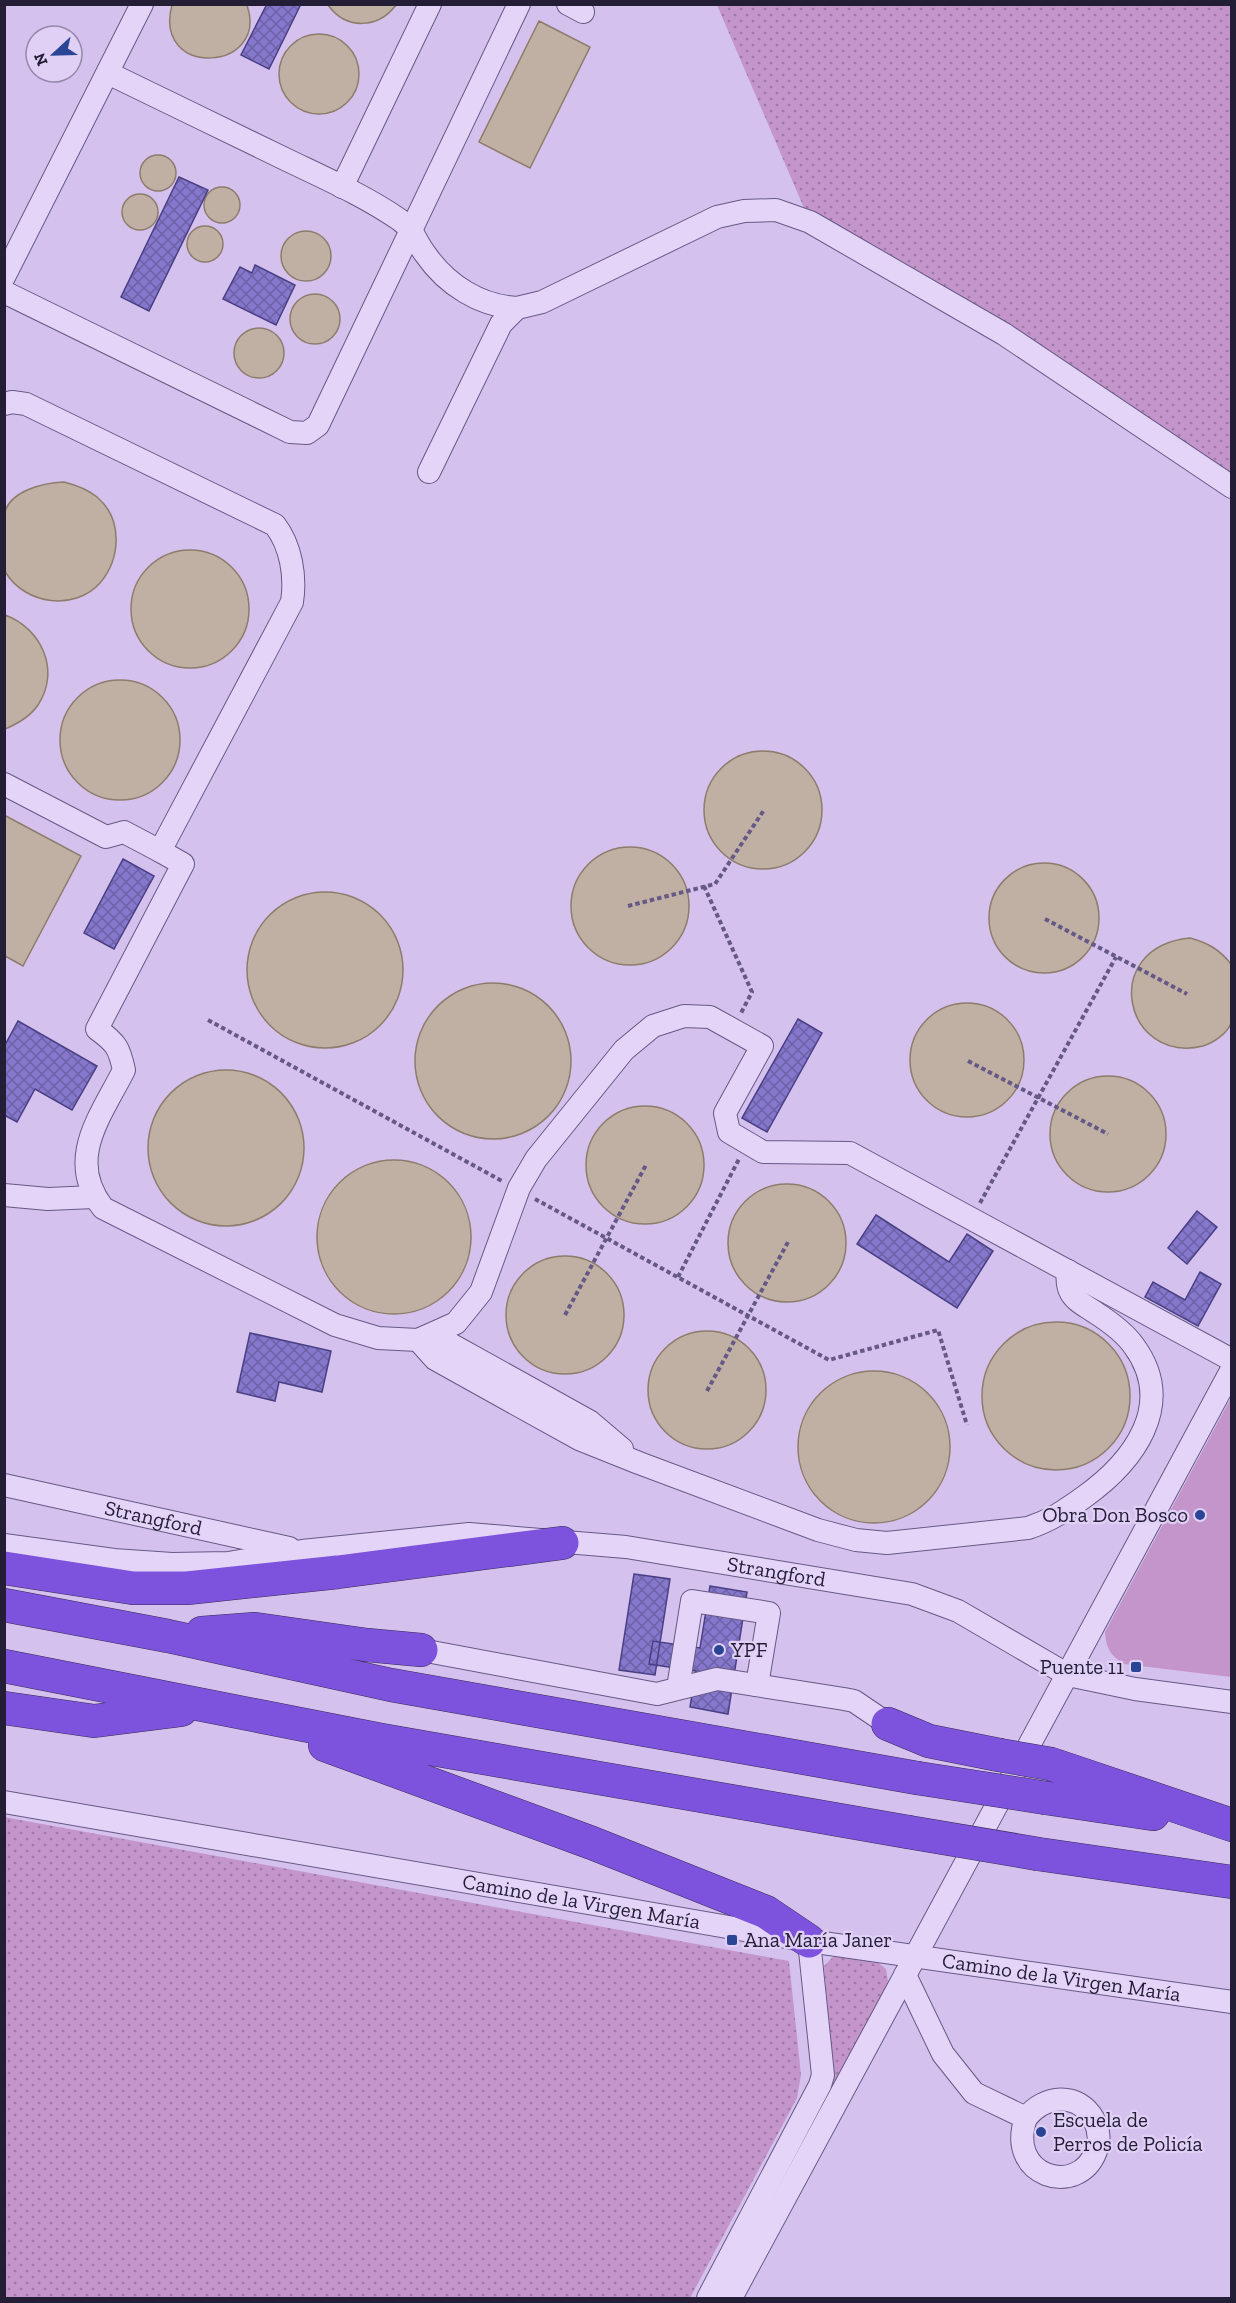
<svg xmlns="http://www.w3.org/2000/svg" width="1236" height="2303" font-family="'Zilla Slab',serif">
<defs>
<pattern id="grass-dots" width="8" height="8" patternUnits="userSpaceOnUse" patternTransform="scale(1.5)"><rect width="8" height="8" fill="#c495cb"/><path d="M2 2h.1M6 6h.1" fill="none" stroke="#9f79a6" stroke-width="1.8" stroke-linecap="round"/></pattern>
<pattern id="building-cross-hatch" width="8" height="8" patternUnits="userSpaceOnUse" patternTransform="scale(1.5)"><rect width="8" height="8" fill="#8577cb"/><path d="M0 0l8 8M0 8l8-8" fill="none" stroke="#6c61a6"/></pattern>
</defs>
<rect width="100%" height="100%" fill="#d5c1ed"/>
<!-- grass -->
<path fill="url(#grass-dots)" d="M717,5H1231V487L810,222Z
M4,1817L789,1961L801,2075L797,2098L690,2298H5Z
M836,1954L876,1961L886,1969L888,1981L885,1995L831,2090L832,2062L824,1966Z"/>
<!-- pitch -->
<path fill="#c495cb" d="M1231,1398V1677L1124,1664C1110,1655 1106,1648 1105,1632Z"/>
<!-- water -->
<path fill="#c0b0a4" stroke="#8d7c6b" stroke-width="1.5" d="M172,5H247C270,72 152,79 172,5Z
M328,5H396C378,29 346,30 328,5Z
M539,21L590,47L530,168L479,142Z
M279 74a40 40 0 1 1 80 0a40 40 0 1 1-80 0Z
M140 173a18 18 0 1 1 36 0a18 18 0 1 1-36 0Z
M204 205a18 18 0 1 1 36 0a18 18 0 1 1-36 0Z
M122 212a18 18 0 1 1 36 0a18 18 0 1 1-36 0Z
M187 244a18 18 0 1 1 36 0a18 18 0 1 1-36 0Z
M281 256a25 25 0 1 1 50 0a25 25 0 1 1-50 0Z
M290 319a25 25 0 1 1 50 0a25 25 0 1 1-50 0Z
M234 353a25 25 0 1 1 50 0a25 25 0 1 1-50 0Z
M64,482C76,485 87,489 97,497C123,519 121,558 100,583C75,611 26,605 6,573C2,567 4,554 4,547C4,537 3,525 4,515C9,490 44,483 64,482Z
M131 609a59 59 0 1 1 118 0a59 59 0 1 1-118 0Z
M5,615C41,628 61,670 38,705C30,717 17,724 5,729Z
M60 740a60 60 0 1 1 120 0a60 60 0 1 1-120 0Z
M704 810a59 59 0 1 1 118 0a59 59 0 1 1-118 0Z
M4,815L81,856L23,966L5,956Z
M571 906a59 59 0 1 1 118 0a59 59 0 1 1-118 0Z
M989 918a55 55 0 1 1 110 0a55 55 0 1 1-110 0Z
M247 970a78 78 0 1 1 156 0a78 78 0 1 1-156 0Z
M1190,938C1208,943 1219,949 1231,964C1232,974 1234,1016 1231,1023C1228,1033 1213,1043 1203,1046C1124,1065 1098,947 1190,938Z
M415 1061a78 78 0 1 1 156 0a78 78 0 1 1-156 0Z
M910 1060a57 57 0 1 1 114 0a57 57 0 1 1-114 0Z
M148 1148a78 78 0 1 1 156 0a78 78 0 1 1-156 0Z
M1050 1134a58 58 0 1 1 116 0a58 58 0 1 1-116 0Z
M586 1165a59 59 0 1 1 118 0a59 59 0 1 1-118 0Z
M317 1237a77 77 0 1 1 154 0a77 77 0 1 1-154 0Z
M728 1243a59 59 0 1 1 118 0a59 59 0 1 1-118 0Z
M506 1315a59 59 0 1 1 118 0a59 59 0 1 1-118 0Z
M982 1396a74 74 0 1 1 148 0a74 74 0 1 1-148 0Z
M648 1390a59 59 0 1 1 118 0a59 59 0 1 1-118 0Z
M798 1447a76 76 0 1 1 152 0a76 76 0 1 1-152 0Z"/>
<!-- building -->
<path fill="url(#building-cross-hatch)" stroke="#493f85" stroke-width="1.5" d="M267,4H301L269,69L241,55Z
M179,177L208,190L149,311L121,297Z
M255,265L295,285L276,325L223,299L240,267L252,273Z
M123,859L154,876L114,949L84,933Z
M798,1019L822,1033L767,1132L742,1118Z
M18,1021L97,1066L72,1110L35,1089L17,1122L4,1115V1042L6,1043Z
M1197,1211L1217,1227L1187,1264L1168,1248Z
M876,1215L949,1262L967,1234L993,1251L957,1308L857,1244Z
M1200,1272L1221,1284L1198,1326L1145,1297L1153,1282L1185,1300Z
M250,1333L331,1351L322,1392L279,1382L275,1401L237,1392Z
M634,1574L670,1579L655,1675L619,1670Z
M710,1586L747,1592L728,1714L690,1707L696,1671L649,1664L653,1641L700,1648Z"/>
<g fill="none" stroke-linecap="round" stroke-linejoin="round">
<!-- minor casing -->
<g stroke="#665986" stroke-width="24">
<g id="minor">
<path d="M568,4L583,12"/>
<path d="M108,73C166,101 225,130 283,158C322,177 364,195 400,220C415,231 415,241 426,255C447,285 480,306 517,308"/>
<path d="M342,187L430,4"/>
<path d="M4,277L142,4"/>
<path d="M4,292L290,432L307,433L318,425L519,4"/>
<path d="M4,404L12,402L26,404L275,525C291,546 296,576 292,602L160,851L183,864L97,1029C116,1043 119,1047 124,1070C101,1116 65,1159 103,1208L335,1325L378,1338L418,1340L456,1323L481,1292L519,1188L536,1159L624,1050L653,1026L684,1016L710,1017L762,1046L725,1113L729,1132L763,1152L850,1153L1232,1360"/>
<path d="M429,472L501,324L517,308L542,302L717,217L744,211L776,210L810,222L1004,334L1232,487"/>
<path d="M4,784L106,837L124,832L160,851"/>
<path d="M4,1195L48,1199L94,1197"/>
<path d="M418,1340L435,1359L579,1439L639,1463L818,1530L856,1540L887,1543L1028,1528C1050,1521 1066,1510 1084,1497C1133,1462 1177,1405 1134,1346C1125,1333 1110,1322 1096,1313C1088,1307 1076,1302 1071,1293C1067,1286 1067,1279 1068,1271"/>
<path d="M419,1340L445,1341L589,1421L622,1449"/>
<path id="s1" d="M4,1485L289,1548"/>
<path id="s2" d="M4,1545L114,1560L172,1564L228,1563L302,1551L469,1534L626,1547L912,1594L958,1611L1068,1675L1135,1689L1232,1702"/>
<path d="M421,1650L657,1694L717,1679L844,1699L854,1701L888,1724"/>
<path d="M678,1688L692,1601L769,1613L757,1685"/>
<path id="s3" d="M4,1802L809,1941L1232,2002"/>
<path d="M905,1975L943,2054L974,2093L1026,2118C1005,2176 1078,2199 1096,2151C1100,2141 1099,2129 1094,2120C1078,2091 1044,2095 1026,2118"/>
<path d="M708,2298L820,2085L823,2075L809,1941"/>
<path d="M731,2298L1232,1369"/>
</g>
</g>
<!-- highway casing -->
<g stroke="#362d54" stroke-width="34">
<path id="highway" d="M4,1568L133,1588H187L338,1572L562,1543
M4,1605L168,1636L391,1685L917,1778
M202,1633L255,1629L367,1645L421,1650
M4,1666L381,1740L908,1832
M4,1708L94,1721L181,1710
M888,1724L929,1741L999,1755
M325,1745L592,1843L766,1912L809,1941
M1051,1764L1232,1825
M1046,1798L1153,1814
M1038,1854L1232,1882"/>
</g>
<!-- path -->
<path stroke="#665986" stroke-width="4" stroke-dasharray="4.5 3" stroke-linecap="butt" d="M704,886L752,992L741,1013
M628,906L715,884L764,810
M1045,919L1187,994
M208,1020L502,1181
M968,1061L1108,1134
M535,1199L829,1360L938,1330L967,1425
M980,1203L1116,957
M678,1277L739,1159
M565,1315L646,1165
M707,1391L788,1242"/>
<!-- minor -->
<use href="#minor" stroke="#e4d4f8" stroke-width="22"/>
<!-- highway -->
<use href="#highway" stroke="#7d52dc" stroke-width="33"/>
<!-- highway-bridge casing -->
<g stroke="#362d54" stroke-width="34" stroke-linecap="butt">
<path id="highway-bridge" d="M999,1755L1051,1764
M917,1778L1046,1798
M908,1832L1038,1854"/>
</g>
<!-- highway-bridge -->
<use href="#highway-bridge" stroke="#7d52dc" stroke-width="33"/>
</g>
<!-- markers -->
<g fill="#2a4595" stroke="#e1d0f5" stroke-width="2">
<circle cx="1200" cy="1515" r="6"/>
<circle cx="719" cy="1650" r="6"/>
<rect x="1130" y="1661" width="12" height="12" rx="3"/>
<rect x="726" y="1934" width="12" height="12" rx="3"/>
<circle cx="1041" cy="2132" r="6"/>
</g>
<g text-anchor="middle" stroke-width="4.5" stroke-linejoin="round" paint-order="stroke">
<!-- poi labels -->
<g font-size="21" fill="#231d36" stroke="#e1d0f5" text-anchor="start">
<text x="1188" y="1522" text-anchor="end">Obra Don Bosco</text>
<text x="731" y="1657">YPF</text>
<text x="1124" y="1674" text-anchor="end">Puente 11</text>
<text x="744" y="1947">Ana María Janer</text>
<text x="1053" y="2127">Escuela de<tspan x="1053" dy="24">Perros de Policía</tspan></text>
</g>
<!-- street labels -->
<g font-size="21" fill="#231d36" stroke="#e1d0f5">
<text dy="7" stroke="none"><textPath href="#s1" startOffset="153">Strangford</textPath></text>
<text dy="7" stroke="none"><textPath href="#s2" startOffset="778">Strangford</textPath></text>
<text dy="7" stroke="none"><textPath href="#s3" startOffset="586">Camino de la Virgen María</textPath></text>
<text dy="7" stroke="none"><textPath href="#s3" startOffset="1072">Camino de la Virgen María</textPath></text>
</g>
</g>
<!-- border -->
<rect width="1236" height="2303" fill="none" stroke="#231d36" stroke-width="12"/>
<!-- north arrow -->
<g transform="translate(54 54) rotate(248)"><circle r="28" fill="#e1d0f5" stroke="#9588a9" stroke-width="1.5"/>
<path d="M0-4.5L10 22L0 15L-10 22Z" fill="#2a4595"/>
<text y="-9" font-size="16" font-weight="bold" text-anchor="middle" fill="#231d36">N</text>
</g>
</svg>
